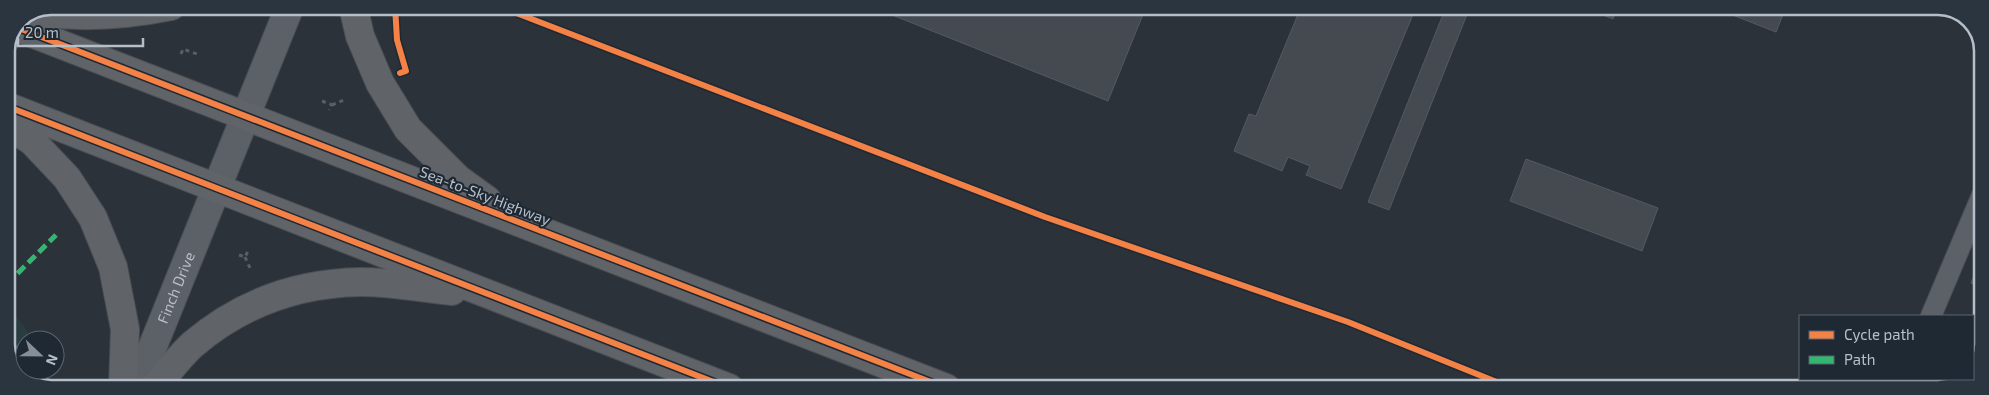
<svg xmlns="http://www.w3.org/2000/svg" width="1989" height="395" font-family="'Exo 2',sans-serif">
<rect width="100%" height="100%" fill="#2c3239"/>
<!-- green -->
<path fill="#293d3f" d="M7,304L31,336L32,340H25V370H33L34,383L18,374L7,349Z"/>
<!-- building -->
<path fill="#444a4f" stroke="#545a61" d="M872,7H1146L1108,101Z
M1301,7H1416L1341,189L1306,175L1310,166L1288,157L1282,171L1234,151L1249,114L1256,116Z
M1446,7H1470L1389,210L1368,202Z
M1584,7H1617L1613,19Z
M1712,7H1786L1776,32Z
M1526,159L1658,208L1642,251L1510,201Z
M1982,256V287L1971,283Z"/>
<g fill="none" stroke-linecap="round" stroke-linejoin="round">
<!-- service casing -->
<g stroke="#4a4e54" stroke-width="22">
<path id="service" d="M1931,316L1982,195
M1922,379L1927,389"/>
</g>
<!-- tertiary casing -->
<g stroke="#4a4e54" stroke-width="30">
<g id="tertiary">
<path id="s1" d="M136,388L290,6"/>
</g>
</g>
<!-- trunk casing -->
<g stroke="#494e55" stroke-width="30">
<path id="trunk" d="M353,6L360,36L380,83L408,129L458,179L487,200
M38,12C82,18 127,15 171,6
M16,27L946,388
M6,106L729,388
M6,124L32,141L67,178L93,218L113,267L125,329L123,388
M154,388C167,374 178,358 192,345C241,303 296,283 361,282C391,282 422,288 452,291"/>
</g>
<!-- path -->
<path stroke="#595f64" stroke-width="3" stroke-dasharray="4 4" stroke-linecap="butt" d="M181,54L183,49L197,54
M322,101L332,105L329,110
M332,105L344,100
M239,255L245,257L249,249
M245,257L250,268"/>
<!-- service -->
<use href="#service" stroke="#5c6067" stroke-width="20"/>
<!-- tertiary -->
<use href="#tertiary" stroke="#5c6067" stroke-width="28"/>
<!-- trunk -->
<use href="#trunk" stroke="#606468" stroke-width="28"/>
<!-- quiet -->
<path stroke="#33b770" stroke-width="5" stroke-dasharray="10 5" stroke-linecap="butt" d="M7,284L56,235"/>
<!-- cycleway casing -->
<g stroke="#1f2934" stroke-width="9">
<path id="cycleway" d="M395,6L397,40L406,71L400,73
M498,6L1045,217L1348,322L1514,389
M16,27L946,388
M6,106L729,388"/>
</g>
<!-- cycleway -->
<use href="#cycleway" stroke="#f48246" stroke-width="6"/>
</g>
<g text-anchor="middle" stroke-width="4.5" stroke-linejoin="round" paint-order="stroke">
<!-- street labels -->
<g font-size="15" fill="#b6bfc9" stroke="#1f2934">
<text transform="translate(485 196) rotate(21)" y="5">Sea-to-Sky Highway</text>
<text dy="5" stroke="none"><textPath href="#s1" startOffset="108">Finch Drive</textPath></text>
</g>
</g>
<!-- crop -->
<path d="M0 0H1989V395H0ZM51 15H1938A36 36 0 0 1 1974 51V344A36 36 0 0 1 1938 380H51A36 36 0 0 1 15 344V51A36 36 0 0 1 51 15Z" fill="#2b3540" fill-rule="evenodd"/>
<path fill="none" stroke="#b6bfc9" stroke-width="2.5" d="M51 15H1938A36 36 0 0 1 1974 51V344A36 36 0 0 1 1938 380H51A36 36 0 0 1 15 344V51A36 36 0 0 1 51 15Z"/>
<!-- legend -->
<rect x="1799" y="315" width="175" height="65" fill="#1f2934" stroke="#5b6570"/>
<rect x="1809" y="331" width="25" height="8" fill="#f48246" stroke="#5b6570"/>
<text x="1844" y="340" font-size="15" fill="#b6bfc9">Cycle path</text>
<rect x="1809" y="356" width="25" height="8" fill="#33b770" stroke="#5b6570"/>
<text x="1844" y="365" font-size="15" fill="#b6bfc9">Path</text>
<!-- north arrow -->
<g transform="translate(40 355) rotate(112)"><circle r="24" fill="#1f2934" stroke="#5b6570"/>
<path d="M0-4L9 19L0 12L-9 19Z" fill="#868e97"/>
<text y="-8" font-size="14" font-weight="bold" text-anchor="middle" fill="#b6bfc9">N</text>
</g>
<!-- scale -->
<path d="M18 38v8h125v-8" fill="none" stroke="#b6bfc9" stroke-width="2.5"/>
<text x="25" y="38" font-size="15" fill="#b6bfc9" stroke="#1f2934" stroke-width="4" paint-order="stroke">20 m</text>
</svg>
